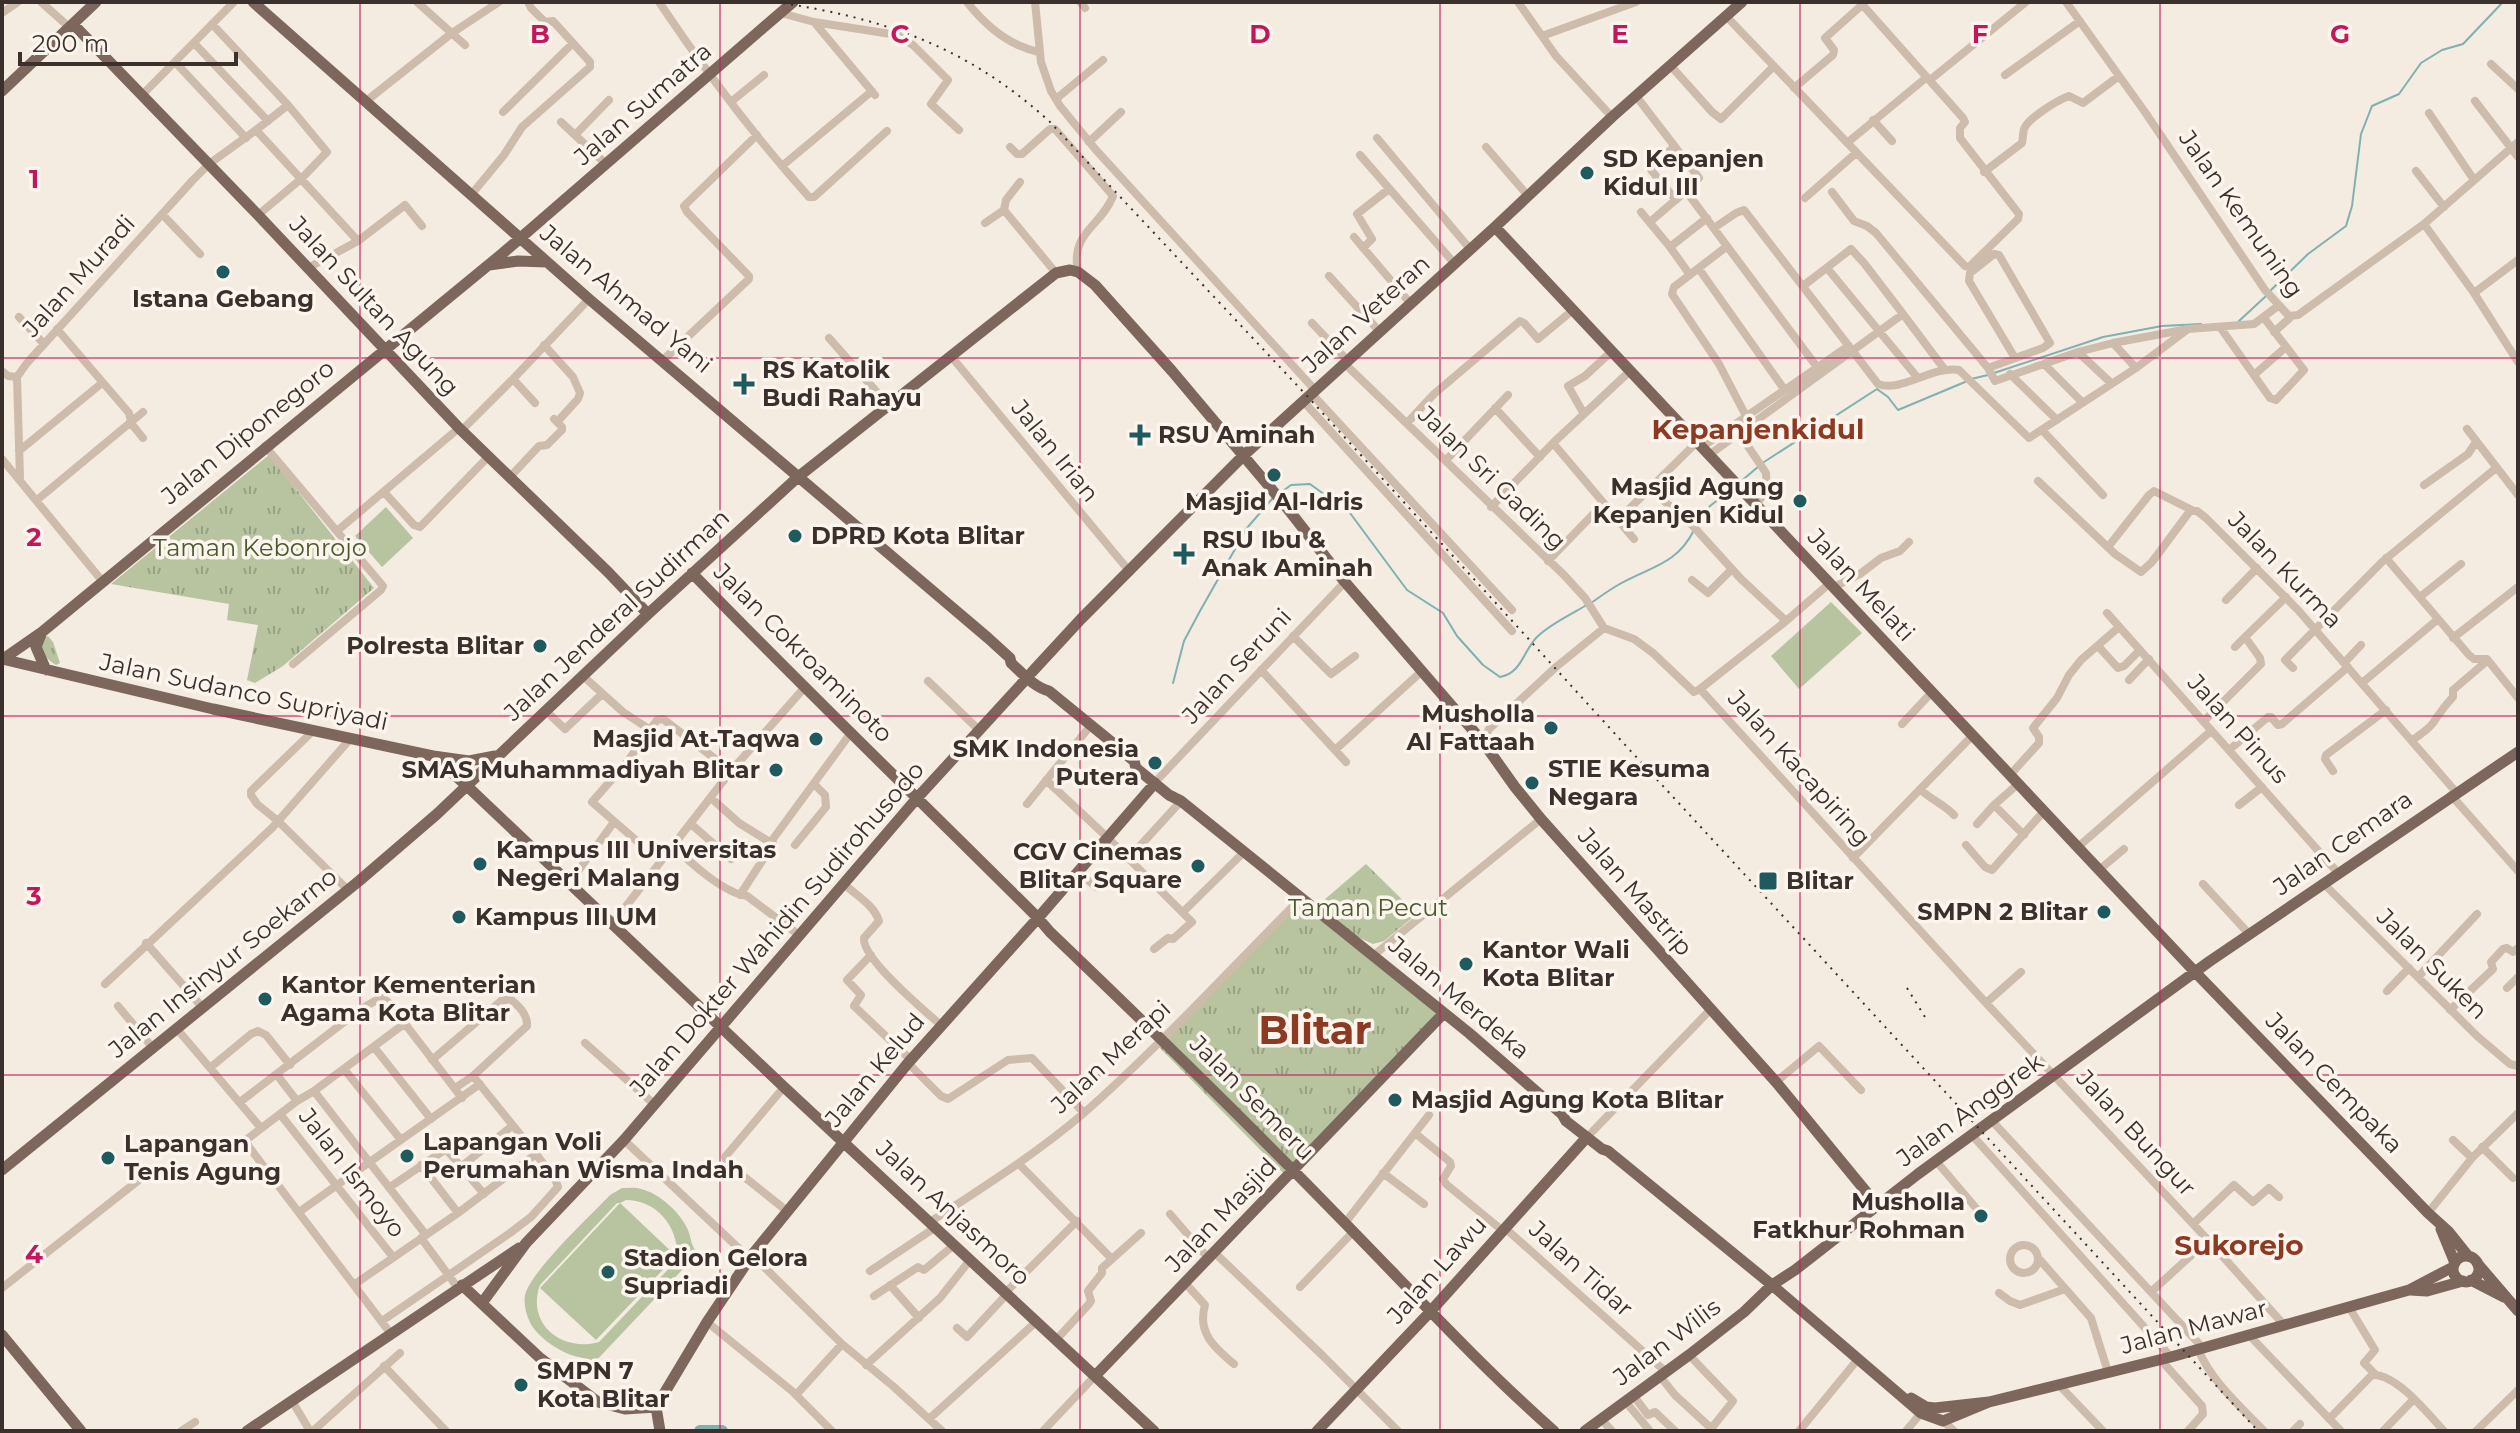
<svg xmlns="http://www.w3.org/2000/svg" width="2520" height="1433" font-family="Montserrat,sans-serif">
<defs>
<pattern id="park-tufts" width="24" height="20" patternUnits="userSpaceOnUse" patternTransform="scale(2)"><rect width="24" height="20" fill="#b8c4a0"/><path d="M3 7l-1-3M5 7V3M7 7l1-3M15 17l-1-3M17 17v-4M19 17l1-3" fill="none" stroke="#97a083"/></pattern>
</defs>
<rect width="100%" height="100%" fill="#f4ebe1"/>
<!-- green -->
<path fill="#b8c4a0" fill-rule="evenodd" d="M386,507L413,538L382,567L355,536Z
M1831,602L1862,633L1799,689L1771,656Z
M622,1188C628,1188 636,1187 641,1189C659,1193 681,1213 688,1230C692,1240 690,1245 698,1253L593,1364C586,1357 580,1358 571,1355C558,1350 544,1341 535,1330C528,1322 523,1306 525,1295C531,1271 590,1216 610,1195ZM626,1200C658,1200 680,1229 677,1260L599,1342C561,1353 526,1323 540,1285L617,1203H620L540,1288L596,1340L676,1256L620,1203Z"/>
<!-- park -->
<path fill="url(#park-tufts)" d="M269,455L374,588L283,666L255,683L247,680L258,625L227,620L229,604L111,584Z
M48,636L53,642L60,663L56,665C46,659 31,644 48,636Z
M1366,864L1417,914L1384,941L1373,944L1355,936L1317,906Z
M1300,901L1440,1013L1288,1178L1159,1047Z"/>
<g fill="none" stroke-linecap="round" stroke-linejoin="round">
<!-- stream -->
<path stroke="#7fb0b2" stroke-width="2" d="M2270,291L2308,254L2346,226L2352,206L2361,134L2372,106L2399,94L2421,63L2442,50L2463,44L2503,2
M2239,321L2266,296
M1994,373L2103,337L2162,326L2201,324
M1971,379L1988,375
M1764,462L1877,389L1888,397L1898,410L1965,382
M1739,483L1759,466
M1280,493L1291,485L1310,484L1350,513L1407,590L1443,613L1457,636L1483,665L1500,677C1522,673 1523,651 1537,637C1550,624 1570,615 1585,606
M1697,524L1710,506L1734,487
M1591,603C1600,597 1609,590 1618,585C1649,567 1677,565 1694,530
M1173,683L1184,641L1200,611L1247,528L1272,499"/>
<!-- river -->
<path stroke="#7fb0b2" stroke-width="12" d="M700,1431H722"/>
<!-- minor -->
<path stroke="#cdbbac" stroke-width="8" d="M41,2L69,27
M417,2L465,45
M659,2C704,69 754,136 809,197H814L887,131
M967,2C985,25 1010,46 1039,52
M1035,2L1041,62L1051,91L1060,106L1096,150L1315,390
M1080,2L1085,8
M1518,2L1556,56L1612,117
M2066,2L2145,112L2265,290L2289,316L2298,315L2424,224L2518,142
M2,13L18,2
M781,13L814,22L875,95
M1726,16L1965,266L1969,267L2018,219L2019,214L1960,138V128L1965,122L1963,118L1860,2
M814,22L897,35L913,45L948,80L931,104L959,130
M212,24L288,105
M1542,36L1636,2
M194,43L268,121
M175,62L246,138
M2491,64L2518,89
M1670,65L1712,112L1721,119L1774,66
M2005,75L2080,21
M1930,80L2026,2
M1794,88L1833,55L1834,50L1825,38L1862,5
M142,95L234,2
M1636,96L1699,178L1686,191L1817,367
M1056,99L1103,60
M732,101L764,75
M2475,101L2518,157
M365,102L452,33L499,2
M503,112L572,44
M2429,113L2474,180
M1873,120L1892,141
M561,122L606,164
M256,130L288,105L327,152L301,179L258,215
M575,135L609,100
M1377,138L1470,249
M1089,142L1121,112
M1847,143L1927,77
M1010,147L1017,154H1022L1050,129H1055L1113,196C1101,227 1070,232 1078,272
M1486,147L1528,196
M1674,147L1652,166L1651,170L1676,200
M1360,155L1454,263
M782,166L872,91
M2416,171L2444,207
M1984,172L2022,143C2023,138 2023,133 2024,129C2028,118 2058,100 2069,96L2083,103L2119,76
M1020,182L1006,200L1004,210L1056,273
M1832,192L1854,221L1867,226L1876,233L1988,368L1995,381L2078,352L2113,343L2188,329L2254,324L2278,306
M471,195L504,155L522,127L590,67V62L553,21L545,22L531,8L528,2
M1805,198L1856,153
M1641,212L1670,247L1690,275
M162,214L200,254
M1650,222L1686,191
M985,223L1004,210
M2424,224L2474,293L2518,362
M1714,228L1736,213L1744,210L1878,384C1901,393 1933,365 1959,370L2029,438L2136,368L2188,329
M1354,237L1410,303
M1670,247L1707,218
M1726,247L1674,287L1672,294L1719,364L1746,416
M1363,248L1372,239L1357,214L1389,189
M308,268L358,241L405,205L422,226
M1827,268L1917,377
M1699,269L1784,389
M1329,276L1379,331
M1803,286L1851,249L1864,263L1903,314
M2474,293L2518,260
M19,317L44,344
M1312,323L1347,360
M2220,327L2270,398L2276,400L2304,370L2264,318
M57,329L129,413L131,421
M2274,332L2292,316
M829,338L889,406
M2113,343L2136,368
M544,345L573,377L580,393L578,399L557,422
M2078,352L2111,383
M950,355L1130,572
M663,360L749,279V276L687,212L684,206L757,135
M1344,363L1564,575L1585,598L1604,628
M2044,364L2082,402
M1988,368L2043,348L2050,343L1999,255L1994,254L1970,273L1969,281L2015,358
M2,371L8,376L17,377
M2010,374L2057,420
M2254,375L2286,347
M1311,393L1512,610
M1303,401L1512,631
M535,403L513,379L589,299
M1495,408L1540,457
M1584,414L1568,386L1585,376L1612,351
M130,422L143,438
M1407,423L1434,394L1520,321L1524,323L1538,339L1573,310
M2467,429L2518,495
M462,430L513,379
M1737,430L1766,473L1767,491L1756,504
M2042,430L2103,495
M1553,443L1634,539
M265,446L383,586L381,590L293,664
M1702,447L1844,349L1850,350
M19,451L102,383
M1709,455L1903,314L1945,370
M2,459L103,582
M1446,460L1508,395
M510,477L539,446L547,445L562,430V427L554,419
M20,478L17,377L27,363L193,180L209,164L256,130L358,241
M2038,481L2115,554L2141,572L2152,562L2190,511H2197L2206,518L2298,610L2456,792
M2424,485L2468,454L2476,442
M1650,489L1692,525L1741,579L1786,621
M384,492L414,525L420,527L489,456
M37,500L143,412
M1491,507L1553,443L1630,371
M1628,510L1697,442
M337,531L459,428
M2108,547L2149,495L2154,491L2192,510
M2386,558L2469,655L2474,659H2487L2518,698
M1548,561L1603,504
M1692,580L1708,593L1732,569
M1834,587L1860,574L1881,558L1900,551L1909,542
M2420,597L2461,564
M2226,600L2257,568
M2107,613L2338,873
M1293,636L1331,674L1355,656
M2453,638L2518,587
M2098,646L2118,668L2124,666L2140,650
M2235,647L2245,637
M2344,663L2361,645
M2293,668L2285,660L2382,562L2496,468
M1261,670L1346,762
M583,676L623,712L649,729
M2129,680L2149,659
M928,681L979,730
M2362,683L2437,620
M1700,689L1786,621L1830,583
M546,711L565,729L602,694
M2204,721L2261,664L2260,658L2245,637L2286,597
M1902,724L1932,692
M314,730L251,791V795L257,804L278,821L348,890
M2413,740C2419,735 2428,730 2433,723C2439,714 2445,705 2453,697V690L2488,660
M1483,742L1489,729L1556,667L1604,628L1634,639L1653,653L1694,692L1700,689L1986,1003L2208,1240L2284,1325
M1335,750L1422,671
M2229,750L2268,717H2271L2278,725L2282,724L2348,667
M2333,771L2325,759L2326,755L2386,710
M2010,775L2039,743V737L2033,728L2057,698L2069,675L2081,660L2119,627
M1159,778L1345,582
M1046,780L1107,837L1192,922L1173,939L1168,938L1154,949
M1920,789C1931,800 1944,804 1954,815
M2451,795L2518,871
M711,798L739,823L773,844
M1027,804L1091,725
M1994,805L2018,784
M2239,805L2262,787
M691,824L731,859L741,846L762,861L772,846L773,839L850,734
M1977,824L1994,805L2024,835
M638,842L592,802L627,762L657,720L663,719L731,771
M795,845L826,807L825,795L815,785
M1966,845L1985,867L1992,870L2044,811
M673,846C690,862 723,893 747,896L799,935
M2078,847L2211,731
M1129,858L1181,801
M1853,858L1973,735
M2099,870L2124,849
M1078,872L1096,887
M570,882L614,822
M2323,883L2477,1036L2510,1064L2518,1066
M844,884C856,895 874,905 879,921L864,938C862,959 925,1011 942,1026
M2203,884L2250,935
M740,895L762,861
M1183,912L1244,852
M613,923L731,771L805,687
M146,943L203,1008
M871,955L847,980L861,995L854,1006L911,1060
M1374,955L1541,819
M2418,977L2477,914
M105,984L272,828L351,738
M2507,988L2518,977
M2387,991L2409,968
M1986,1003L2021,972
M118,1006L153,1048
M2450,1010L2493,969L2491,962L2503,949L2507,948L2513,952L2518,948
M177,1029L261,1128
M585,1043L654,1104
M374,1047L431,1119
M432,1060L501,1001L510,999C518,1005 528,1015 527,1026L473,1076L455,1088
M908,1063L941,1096L948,1099L1008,1060L1032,1058L1084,1113
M211,1067L251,1034L258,1031L266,1035L290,1065
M344,1069L401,1140
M277,1075L297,1101
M1776,1082L1819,1046L1861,1090
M784,1087L725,1157L728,1164L787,1211
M314,1091L426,1235
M240,1102L361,1009L382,997L389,1003L462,1098
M280,1114L393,1257
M1992,1121L2203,1348
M1592,1132L1711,1009
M1415,1133L1450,1162L1451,1166L1443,1179L1446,1184L1503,1231
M1972,1135L2171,1357
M624,1140L749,1258
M2453,1140L2472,1158
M2482,1147L2513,1178
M1936,1161L1976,1208
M1019,1164L1111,1258
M421,1165L458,1213
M462,1166L512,1126
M1383,1173L1424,1204
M390,1187L446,1149L484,1194
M299,1212L480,1084
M2428,1213L2472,1158L2518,1113
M1170,1214L1209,1259
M930,1222C982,1188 1036,1154 1084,1113C1160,1046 1229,970 1301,898
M1345,1223L1429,1115
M2193,1224L2234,1185L2253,1202L2269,1188L2279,1197
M1505,1228L1665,1371
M421,1238L458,1288
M2010 1259a14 14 0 1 1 28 0a14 14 0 1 1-28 0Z
M1215,1253L1323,1356L1398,1431
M752,1255L842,1344L894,1387L942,1431
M2040,1260L2091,1318L2108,1372
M870,1271L936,1227
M355,1284L458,1213L536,1154
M1186,1284L1205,1305C1197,1333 1214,1347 1234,1364
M890,1285L919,1318
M1300,1287L1353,1232
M2,1288L144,1176
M1006,1292L1077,1221
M2151,1292L2208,1240
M1999,1293L2010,1301L2020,1305L2065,1289
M874,1296L918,1267L924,1270L954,1245
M2349,1307L2375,1350L2364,1363L2375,1374
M382,1321L510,1233L531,1217L558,1187L555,1179L536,1154L473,1076
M707,1322L792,1391L832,1431
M957,1328L967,1337L1007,1294
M391,1334L249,1147L246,1140L297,1101L314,1091L404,1024
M2249,1335L2341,1431
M1056,1340L1089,1304L1091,1301L1088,1291L1102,1273V1268L1141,1233
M2198,1349C2211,1381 2240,1406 2264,1431
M1689,1355L1733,1401L1711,1429
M2160,1359L2202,1406L2203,1414L2188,1431
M866,1365L940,1298L970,1260
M384,1366L446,1431
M1659,1375L1675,1395L1713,1430
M2059,1385L2103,1431
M796,1395L842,1344
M1633,1395L1648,1415L1655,1412L1675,1431
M292,1401L310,1431
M1625,1401L1650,1431
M929,1419L1036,1322
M1601,1419L1612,1431
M2329,1419L2372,1375C2396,1373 2428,1414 2444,1431
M1943,1421L1954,1431
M181,1431L195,1422
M313,1431L400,1353
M1043,1431L1095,1376
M1799,1431L1858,1359
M1906,1431L1921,1413
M2293,1431L2300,1424
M2383,1431L2413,1400
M2476,1431L2518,1390"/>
<!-- major -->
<path stroke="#7d675c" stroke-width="11" d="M253,2L589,299L988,638L1010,658L1011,663C1023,674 1034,687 1049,691L1114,744L1134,761L1136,768L1169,795L1181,801L1469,1033L1562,1114L1566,1121L1602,1149L1608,1151L1772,1285L1921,1413L1943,1421L1989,1402
M73,24L258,215L459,428L608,572L648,614
M2,91L96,2
M1495,227L2196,973L2428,1213L2448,1231L2468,1256
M489,265L518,261L547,262
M692,573C805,690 923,803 1038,918L1050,932C1146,1024 1242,1117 1335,1213C1407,1286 1477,1363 1554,1431
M42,632L36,647L46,670
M2,659L213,709L433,756L466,785L784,1087L1154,1431
M3,659L42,632L503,253L793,2
M1032,672L1081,619L1243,456L1495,227L1612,117L1742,2
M433,756L469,761L495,756
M2,1170L359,881L437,814L648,614L798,477L1056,273L1070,270L1078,272L1095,285L1172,371L1284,504L1345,582L1483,742L1515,787L1541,819L1776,1082L1877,1205
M2441,1229L2455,1263
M2453 1269a13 13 0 1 1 26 0a13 13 0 1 1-26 0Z
M2477,1263L2518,1311
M2471,1280L2504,1297
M462,1285L539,1357L598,1402L625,1409L656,1407
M2410,1290L2427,1291L2463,1281
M482,1303L526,1243L624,1140L918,797L1027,678
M2,1335L81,1431
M1095,1376L1444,1013
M1911,1398L1926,1407L1935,1408L1989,1402L2171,1357L2409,1290L2453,1267
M656,1407L707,1322L752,1255L908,1063L1038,918L1155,783
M656,1407L660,1431
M247,1431L519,1248
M1317,1431L1430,1312L1587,1137
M1585,1431L1689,1355L1744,1312L1772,1285L1795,1270L1918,1174L2210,961L2518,752"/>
<!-- rail -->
<path stroke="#3b302b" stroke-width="2" stroke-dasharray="2 6" stroke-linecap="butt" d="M775,2C884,18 966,46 1049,121L1308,397L1627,747L2258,1431
M1907,988L1925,1017"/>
</g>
<!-- grid -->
<path fill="none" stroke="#c2185b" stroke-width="2" stroke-opacity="0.55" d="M360,2V1431M720,2V1431M1080,2V1431M1440,2V1431M1800,2V1431M2160,2V1431M2,358H2518M2,716H2518M2,1075H2518"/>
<!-- markers -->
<g fill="#1f5a5e" stroke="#fbf5ee" stroke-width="3">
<circle cx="1587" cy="173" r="8"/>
<circle cx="223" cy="272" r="8"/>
<path d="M740 372h8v8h8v8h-8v8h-8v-8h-8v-8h8z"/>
<path d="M1136 423h8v8h8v8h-8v8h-8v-8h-8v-8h8z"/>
<circle cx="1274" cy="475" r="8"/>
<circle cx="1800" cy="501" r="8"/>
<circle cx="795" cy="536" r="8"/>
<path d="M1180 542h8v8h8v8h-8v8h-8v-8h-8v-8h8z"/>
<circle cx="540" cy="646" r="8"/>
<circle cx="1551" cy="728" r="8"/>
<circle cx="816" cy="739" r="8"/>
<circle cx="1155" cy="763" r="8"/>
<circle cx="776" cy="770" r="8"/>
<circle cx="1532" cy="783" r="8"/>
<circle cx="480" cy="864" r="8"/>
<circle cx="1198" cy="866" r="8"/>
<rect x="1758" y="871" width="20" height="20" rx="4"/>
<circle cx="2104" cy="912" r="8"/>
<circle cx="459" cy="917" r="8"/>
<circle cx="1466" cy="964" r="8"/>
<circle cx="265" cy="999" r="8"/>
<circle cx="1395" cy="1100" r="8"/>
<circle cx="407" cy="1156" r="8"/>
<circle cx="108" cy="1158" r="8"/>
<circle cx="1981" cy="1216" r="8"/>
<circle cx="608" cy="1272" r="8"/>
<circle cx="521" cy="1385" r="8"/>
</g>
<g text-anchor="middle" stroke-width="7" stroke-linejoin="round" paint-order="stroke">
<!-- street labels -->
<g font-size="24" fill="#3b302b" stroke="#fbf5ee">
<text transform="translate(643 104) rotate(-41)" y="8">Jalan Sumatra</text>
<text transform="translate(2241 214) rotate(55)" y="8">Jalan Kemuning</text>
<text transform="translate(79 276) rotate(-48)" y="8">Jalan Muradi</text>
<text transform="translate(626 299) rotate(40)" y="8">Jalan Ahmad Yani</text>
<text transform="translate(374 306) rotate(47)" y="8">Jalan Sultan Agung</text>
<text transform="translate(1366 314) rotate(-42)" y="8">Jalan Veteran</text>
<text transform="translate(248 432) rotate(-39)" y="8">Jalan Diponegoro</text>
<text transform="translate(1055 451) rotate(51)" y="8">Jalan Irian</text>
<text transform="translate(1492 478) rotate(44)" y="8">Jalan Sri Gading</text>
<text transform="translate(2285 570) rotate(46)" y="8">Jalan Kurma</text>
<text transform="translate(1861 585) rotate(47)" y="8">Jalan Melati</text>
<text transform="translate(617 615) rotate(-43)" y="8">Jalan Jenderal Sudirman</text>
<text transform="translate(803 653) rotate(45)" y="8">Jalan Cokroaminoto</text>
<text transform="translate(1237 666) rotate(-47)" y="8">Jalan Seruni</text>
<text transform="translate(244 692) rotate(12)" y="8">Jalan Sudanco Supriyadi</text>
<text transform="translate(2238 729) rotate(48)" y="8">Jalan Pinus</text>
<text transform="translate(1799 768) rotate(48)" y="8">Jalan Kacapiring</text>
<text transform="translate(2343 843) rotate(-35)" y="8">Jalan Cemara</text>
<text transform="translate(1635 892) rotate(49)" y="8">Jalan Mastrip</text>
<text transform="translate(777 929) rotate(-49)" y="8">Jalan Dokter Wahidin Sudirohusodo</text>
<text transform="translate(223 963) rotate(-39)" y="8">Jalan Insinyur Soekarno</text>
<text transform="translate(2432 964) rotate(45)" y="8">Jalan Suken</text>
<text transform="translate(1459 998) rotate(40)" y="8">Jalan Merdeka</text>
<text transform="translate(1111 1057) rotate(-43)" y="8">Jalan Merapi</text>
<text transform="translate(875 1070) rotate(-50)" y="8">Jalan Kelud</text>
<text transform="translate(2334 1083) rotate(46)" y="8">Jalan Cempaka</text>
<text transform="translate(1252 1098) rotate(45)" y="8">Jalan Semeru</text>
<text transform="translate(1970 1110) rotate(-36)" y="8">Jalan Anggrek</text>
<text transform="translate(2136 1133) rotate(47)" y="8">Jalan Bungur</text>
<text transform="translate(352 1173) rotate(52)" y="8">Jalan Ismoyo</text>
<text transform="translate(953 1213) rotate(43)" y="8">Jalan Anjasmoro</text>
<text transform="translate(1221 1215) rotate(-46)" y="8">Jalan Masjid</text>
<text transform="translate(1581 1269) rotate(42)" y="8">Jalan Tidar</text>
<text transform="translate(1437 1270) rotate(-48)" y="8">Jalan Lawu</text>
<text transform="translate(2194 1327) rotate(-15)" y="8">Jalan Mawar</text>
<text transform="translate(1667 1342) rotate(-37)" y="8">Jalan Wilis</text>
</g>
<!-- poi labels -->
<g font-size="24" font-weight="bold" fill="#3b302b" stroke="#fbf5ee" text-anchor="start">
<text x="1603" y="167">SD Kepanjen<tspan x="1603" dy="28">Kidul III</tspan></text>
<text x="223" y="307" text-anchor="middle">Istana Gebang</text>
<text x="762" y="378">RS Katolik<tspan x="762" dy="28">Budi Rahayu</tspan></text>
<text x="1158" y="443">RSU Aminah</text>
<text x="1784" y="495" text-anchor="end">Masjid Agung<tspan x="1784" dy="28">Kepanjen Kidul</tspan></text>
<text x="1274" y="510" text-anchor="middle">Masjid Al-Idris</text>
<text x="811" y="544">DPRD Kota Blitar</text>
<text x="1202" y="548">RSU Ibu &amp;<tspan x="1202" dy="28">Anak Aminah</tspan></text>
<text x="524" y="654" text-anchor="end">Polresta Blitar</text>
<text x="1535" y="722" text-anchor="end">Musholla<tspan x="1535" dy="28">Al Fattaah</tspan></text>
<text x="800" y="747" text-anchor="end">Masjid At-Taqwa</text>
<text x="1139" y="757" text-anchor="end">SMK Indonesia<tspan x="1139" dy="28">Putera</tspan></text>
<text x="1548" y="777">STIE Kesuma<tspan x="1548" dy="28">Negara</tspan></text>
<text x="760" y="778" text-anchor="end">SMAS Muhammadiyah Blitar</text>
<text x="496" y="858">Kampus III Universitas<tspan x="496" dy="28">Negeri Malang</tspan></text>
<text x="1182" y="860" text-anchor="end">CGV Cinemas<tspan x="1182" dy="28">Blitar Square</tspan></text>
<text x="1786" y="889">Blitar</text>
<text x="2088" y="920" text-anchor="end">SMPN 2 Blitar</text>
<text x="475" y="925">Kampus III UM</text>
<text x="1482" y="958">Kantor Wali<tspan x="1482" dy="28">Kota Blitar</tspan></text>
<text x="281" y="993">Kantor Kementerian<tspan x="281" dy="28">Agama Kota Blitar</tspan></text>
<text x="1411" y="1108">Masjid Agung Kota Blitar</text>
<text x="423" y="1150">Lapangan Voli<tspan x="423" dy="28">Perumahan Wisma Indah</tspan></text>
<text x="124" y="1152">Lapangan<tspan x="124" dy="28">Tenis Agung</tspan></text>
<text x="1965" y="1210" text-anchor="end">Musholla<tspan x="1965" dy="28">Fatkhur Rohman</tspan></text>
<text x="624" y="1266">Stadion Gelora<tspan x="624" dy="28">Supriadi</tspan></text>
<text x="537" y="1379">SMPN 7<tspan x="537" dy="28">Kota Blitar</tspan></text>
</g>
<!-- park labels -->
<g font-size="24" fill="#4a5a2e" stroke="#fbf5ee">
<text x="260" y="556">Taman Kebonrojo</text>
<text x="1368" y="916">Taman Pecut</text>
</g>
<!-- quarter labels -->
<g font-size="28" font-weight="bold" fill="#8c3b22" stroke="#fbf5ee">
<text x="1758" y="439">Kepanjenkidul</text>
<text x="2239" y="1255">Sukorejo</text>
</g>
<!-- town labels -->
<g font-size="40" font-weight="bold" fill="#8c3b22" stroke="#fbf5ee">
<text x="1315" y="1044">Blitar</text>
</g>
</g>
<g font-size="26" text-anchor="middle" font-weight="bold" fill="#c2185b" stroke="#fbf5ee" stroke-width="7" stroke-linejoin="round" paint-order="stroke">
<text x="540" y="43">B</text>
<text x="900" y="43">C</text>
<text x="1260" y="43">D</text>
<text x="1620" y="43">E</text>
<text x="1980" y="43">F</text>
<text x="2340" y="43">G</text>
<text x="34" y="188">1</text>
<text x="34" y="546">2</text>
<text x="34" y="905">3</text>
<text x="34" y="1263">4</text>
</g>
<!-- border -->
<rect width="2520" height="1433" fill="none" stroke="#3b302b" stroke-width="8"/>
<!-- scale -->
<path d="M20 52v12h216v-12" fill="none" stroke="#3b302b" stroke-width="4"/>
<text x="32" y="52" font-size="24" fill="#3b302b" stroke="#fbf5ee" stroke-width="6" paint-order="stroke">200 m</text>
</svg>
